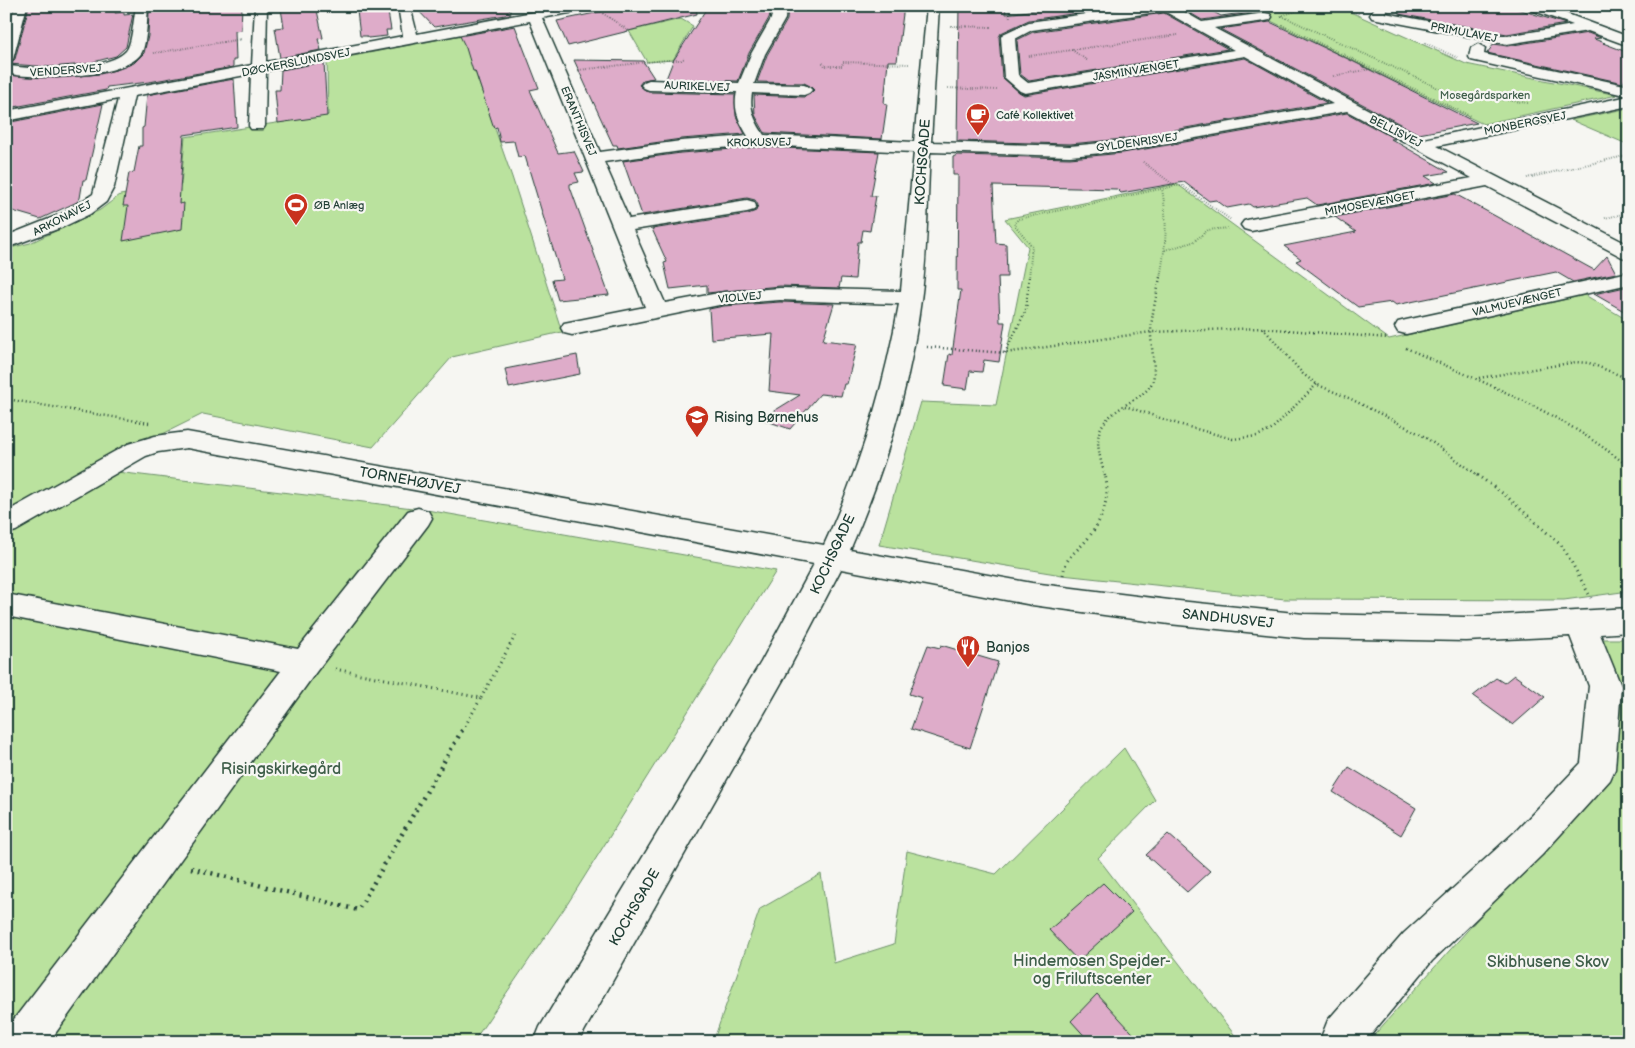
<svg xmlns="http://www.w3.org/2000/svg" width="1635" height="1048" font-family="'Balsamiq Sans',sans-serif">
<rect width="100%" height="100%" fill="#f6f6f2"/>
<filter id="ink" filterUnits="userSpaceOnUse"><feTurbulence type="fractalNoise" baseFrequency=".02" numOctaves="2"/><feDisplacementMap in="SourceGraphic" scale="10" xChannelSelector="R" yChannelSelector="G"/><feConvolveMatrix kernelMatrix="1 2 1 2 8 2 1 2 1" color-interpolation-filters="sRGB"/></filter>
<g filter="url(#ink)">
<!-- green -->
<path fill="#bae29e" stroke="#6c9069" d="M1240,6H1337L1466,64L1617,95L1483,124Z
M681,19L693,26L673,60L647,62L629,31Z
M462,35L512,177L562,332L452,357L373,447L203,414L92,469L421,509L776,571L568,903L473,1042H6V249L30,243L100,210L120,195L181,185L185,137L328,115L327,61Z
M1629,108V145L1571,120Z
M1177,184L1389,339L1585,295L1629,321V591L1564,600L1285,599L1062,575L879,545L921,402L996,405L1028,247L1005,219Z
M1601,639H1629V1042H1368L1614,766L1622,697Z
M1124,748L1155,800L1098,858L1240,1042H713L760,909L821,874L834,963L894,944L907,851L996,874Z"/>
<!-- building -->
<path fill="#deacc9" stroke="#1f3d34" d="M29,6H117L115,13L124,12V15L133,14L126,47L116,56L86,64L50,67L9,64L15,59Z
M198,6H242L241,30L235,31L236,60H233V67L149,82L107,87L106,90L9,108L12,100L6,101V75L57,78L100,74L119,69L134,63L144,53L148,36L149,12Z
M291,6H316L323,38L318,39L321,50L280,58L275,28L284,27L281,9L291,8Z
M367,6H387L391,30H386L387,36L368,38L367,36H360L357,11L367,10Z
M414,6H508L511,14L434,27Z
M628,6H696L697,14L568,46L557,21Z
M708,6H772L769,18L749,53L738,81L666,79L673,61Z
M788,6H904L897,61H888L884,103L887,104L882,139L765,133L755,115L754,95L804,97L810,94L814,90L810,86L804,83L757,82L767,55L787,20Z
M959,6H1005L1006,14L1067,6H1128L1029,20L1001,33L999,37L1002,77L1019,92L1024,95L1245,58L1327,103L1123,139L1070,144L957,141Z
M1178,6H1202L1221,16L1249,12L1252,13L1202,20Z
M1400,6H1508L1566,24L1507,34L1399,14Z
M1164,13L1228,49L1029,81L1020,74L1017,40L1033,32Z
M1270,22L1346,58L1477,123L1419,134L1220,29Z
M515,26L539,88L530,90L558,153L574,151L584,172L575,173L579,182L570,184V187L609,295L558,300L552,280L562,279L525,156L518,157L514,141L500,142L497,127L494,128L475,71H473L466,48L460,36Z
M1588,33L1601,38L1594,39L1605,43H1603L1629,53V72L1623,83L1487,53L1494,44L1507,46Z
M574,60L643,61L654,78L643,80L639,85L648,92L735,94L736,116L745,134L681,139L618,148L617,145H613Z
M324,62L327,116L278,123L275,90H280L281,70Z
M234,79L237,127L184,135L179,204L184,203L182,229L123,241L128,206H123L129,173L134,172L139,146H142V128L144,127L147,95Z
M103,104L86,180H83L80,198L77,202L40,219L6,209V123Z
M1347,113L1395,139H1391L1449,172L1425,176L1436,183L1317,205L1307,198L1253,207L1249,204L1227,208L1216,200L1209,201L1184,182L1121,193L1117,189L993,186L996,243L1006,244L1007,277H998L1000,322H1005L999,362L984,360L982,372L970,371L967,389L944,386L949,354L952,355L961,290H957L958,175H953V157L957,155L1070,158L1123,153Z
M759,147L879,152L871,196H876L870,231L863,230L861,242H858L855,279L841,278L839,288L780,286L707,293V285L670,289L664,263L667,262L652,229L748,214L756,211L758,205L755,200L747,198L642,215L623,161L681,153Z
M1455,194L1594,270L1607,256L1616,273L1573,282L1556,272L1396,305L1392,302L1358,307L1296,261L1301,259L1284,246L1356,232L1335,217Z
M1625,287L1629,289V314L1594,294Z
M780,302L834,304L823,340L857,344L847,384H844L841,396L820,394L790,429L761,419L800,395L769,391L773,334L711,339L709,309L724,306Z
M577,355L580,374L509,388L505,369Z
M928,645L940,648L941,645L998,662L970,748L911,729L922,698L909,694Z
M1514,675L1545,697L1513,725L1473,696L1496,678L1504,683Z
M1349,767L1416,808L1401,835L1333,792Z
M1168,834L1210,871L1187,892L1146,855Z
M1103,883L1132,912L1078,961L1049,930Z
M1097,994L1141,1042H1090L1071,1021Z"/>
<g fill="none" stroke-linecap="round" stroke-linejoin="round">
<!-- minor casing -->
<g stroke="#1f3d34" stroke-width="3">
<path id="minor" d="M15,6H27L13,59L6,63V34Z
M136,6H148C147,18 147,42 142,52C128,79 32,80 6,73V65C31,71 108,71 126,51C132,45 134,16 136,6Z
M255,6H267L266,62L403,36L398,6H410L417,34L564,6H592L586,10L542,18L600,152L681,141L748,136C739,121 733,110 737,92L649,90L644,88L641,85L644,82L649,80L739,83L751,54L771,19L774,6H786L785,19L765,54L754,84L804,85L809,87L812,90L809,93L804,95L752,93C749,110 755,121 764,135L914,142L927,6H939L931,142L1070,146L1123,141L1333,104L1245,56L1025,93L1020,91L1004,77L1001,37L1003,34L1029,22L1143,6H1174L1202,22L1265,13L1270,14L1272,17L1270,20L1265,21L1214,28L1424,139L1629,96V106L1437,146L1629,245V259L1622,257L1487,186L1251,231L1244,229L1241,225L1244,221L1251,219L1472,178L1347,111L1123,151L1070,156L930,152C927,201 928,251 921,300C910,387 885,470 850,550L1032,583L1169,600L1304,614L1466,617L1629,608V632L1600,634L1621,686L1615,769L1610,780L1542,855L1432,961L1365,1042H1322V1035L1328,1020L1404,933L1516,831L1581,763L1589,686L1570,636L1466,641L1304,638L1169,624L1032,605L841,569L783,680L578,1042H534L540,1027L761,662L814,564L187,448L158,452L146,456L16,531L6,534V512L128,444L155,436L187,432L824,545C860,468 884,388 899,304L780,300L724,304L572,335L564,333L561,328L564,323L645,307L530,21L266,71L265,126L263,129H251L249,126L251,74L134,96L114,187L106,202L90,214L63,227L6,248V236L64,213L93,194L118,99L6,121V111L252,65ZM1164,11L1234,50L1028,83L1018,75L1015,39L1032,30ZM759,145L914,152L901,291L780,288L724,292L665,303L633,230L747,212L754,210L756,206L754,202L747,200L629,219L604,162L681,151Z
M1376,6H1386L1387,8L1385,13L1507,36L1573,25L1529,9L1528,6H1546L1629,37V46L1588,31L1507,44L1372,18L1370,15Z
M1478,44L1485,48L1484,54L1629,86V96L1471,60L1469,57L1471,48Z
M1629,272V284L1406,334L1398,332L1395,327L1398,322L1406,320Z
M418,508L428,511L432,518L428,525L316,672L49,1042H6L8,1027L281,671L6,616V594L298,649L408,511Z"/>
</g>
<!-- path-far3 -->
<path stroke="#1f3d34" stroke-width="2" stroke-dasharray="0.5 2" stroke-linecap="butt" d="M1009,6L1010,18
M1342,6L1359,14
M601,12L629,31
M1281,16L1311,6
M1282,16L1447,92L1528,103
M1282,25L1470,116
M950,26L991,27
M1425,43L1458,58
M1072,50L1088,61
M154,53L242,39
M1029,56L1178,35
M823,63L825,66H842L843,62L909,64
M579,70L665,60H681L685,58
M1333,76L1371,69
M946,88L997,90
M1143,162L1175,186
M1527,178L1629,155
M1605,218L1629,213
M1165,250L1193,242L1208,230L1229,228
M1029,278L1032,246L1014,224L1018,219L1175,186H1183L1231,220
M1160,278C1166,244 1168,223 1162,189"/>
<!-- path-far2 -->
<path stroke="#1f3d34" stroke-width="2.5" stroke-dasharray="1 3" stroke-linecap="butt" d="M1263,328L1303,374L1318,385L1351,399L1422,435L1479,476
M927,347L1005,353L1151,332L1262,328L1388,338
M1406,348C1486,384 1560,411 1629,467
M1005,353L1026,310L1029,277
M1479,378L1576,362L1589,363L1629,379
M6,399L149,423
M1125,406L1178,424L1233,439L1257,436L1271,430L1317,384
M1105,476C1092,431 1095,423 1135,399C1142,395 1151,388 1153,380C1156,370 1151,346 1151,334C1151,315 1157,295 1160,277"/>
<!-- path-far1 -->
<path stroke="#1f3d34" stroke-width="3" stroke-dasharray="1 4" stroke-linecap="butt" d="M1477,475L1505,495L1563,547L1591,598
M1063,575C1066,554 1077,553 1089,537C1102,520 1111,497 1105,475
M335,669L481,698L464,728
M481,698L515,636"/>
<!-- path -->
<path stroke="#1f3d34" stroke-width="4.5" stroke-dasharray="2 5" stroke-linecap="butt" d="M191,868L358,910L464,727"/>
<!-- minor -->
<use href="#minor" fill="#f6f6f2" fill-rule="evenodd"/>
</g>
</g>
<!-- icons -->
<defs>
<g id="cafe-pin" transform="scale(1.25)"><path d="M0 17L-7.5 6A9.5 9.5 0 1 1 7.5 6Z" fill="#c8321e" stroke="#f6f6f2"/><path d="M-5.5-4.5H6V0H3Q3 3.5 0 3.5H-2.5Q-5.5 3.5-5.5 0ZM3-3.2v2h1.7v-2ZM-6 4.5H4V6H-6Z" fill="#fff"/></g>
<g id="stadium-pin" transform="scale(1.25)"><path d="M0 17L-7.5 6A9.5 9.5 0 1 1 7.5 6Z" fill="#c8321e" stroke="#f6f6f2"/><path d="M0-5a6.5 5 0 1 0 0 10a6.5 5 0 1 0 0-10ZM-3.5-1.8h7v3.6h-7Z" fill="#fff"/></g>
<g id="school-pin" transform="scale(1.25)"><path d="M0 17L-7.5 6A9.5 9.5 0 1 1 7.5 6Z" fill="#c8321e" stroke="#f6f6f2"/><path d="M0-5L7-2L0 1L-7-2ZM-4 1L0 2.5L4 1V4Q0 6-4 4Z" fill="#fff"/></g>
<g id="restaurant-pin" transform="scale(1.25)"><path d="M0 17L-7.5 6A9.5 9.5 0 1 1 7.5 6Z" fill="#c8321e" stroke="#f6f6f2"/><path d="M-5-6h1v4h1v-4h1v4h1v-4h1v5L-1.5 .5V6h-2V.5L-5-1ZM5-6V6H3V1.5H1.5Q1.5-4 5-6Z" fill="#fff"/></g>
</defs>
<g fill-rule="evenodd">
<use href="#cafe-pin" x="978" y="115"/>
<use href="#stadium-pin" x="296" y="205"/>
<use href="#school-pin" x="697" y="417"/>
<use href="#restaurant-pin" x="968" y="647"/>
</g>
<g text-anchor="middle" stroke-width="4.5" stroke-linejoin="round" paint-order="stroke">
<!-- far-street labels -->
<g font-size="11" fill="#1f3d34" stroke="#f6f6f2">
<text transform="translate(1464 32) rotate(11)" y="4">PRIMULAVEJ</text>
<text transform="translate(296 62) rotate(-11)" y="4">DØCKERSLUNDSVEJ</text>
<text transform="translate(66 70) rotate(-4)" y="4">VENDERSVEJ</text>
<text transform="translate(1136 70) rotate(-9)" y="4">JASMINVÆNGET</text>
<text transform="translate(697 86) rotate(2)" y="4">AURIKELVEJ</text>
<text transform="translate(579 121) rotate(67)" y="4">ERANTHISVEJ</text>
<text transform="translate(1525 123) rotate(-11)" y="4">MONBERGSVEJ</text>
<text transform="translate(1396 131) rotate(27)" y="4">BELLISVEJ</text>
<text transform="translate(759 142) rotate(-1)" y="4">KROKUSVEJ</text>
<text transform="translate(1137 142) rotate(-8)" y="4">GYLDENRISVEJ</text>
<text transform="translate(1370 203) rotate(-11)" y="4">MIMOSEVÆNGET</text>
<text transform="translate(62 218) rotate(-27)" y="4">ARKONAVEJ</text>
<text transform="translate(740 297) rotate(-5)" y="4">VIOLVEJ</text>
<text transform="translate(1517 302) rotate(-13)" y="4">VALMUEVÆNGET</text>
</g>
<!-- far-park labels -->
<g font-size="11" fill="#3e5e49" stroke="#f6f6f2">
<text x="1485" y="99">Mosegårdsparken</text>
</g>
<!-- far-poi labels -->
<g font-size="11" fill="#1f3d34" stroke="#f6f6f2" text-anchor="start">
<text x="996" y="119">Café Kollektivet</text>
<text x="314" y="209">ØB Anlæg</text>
</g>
<!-- street labels -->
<g font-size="14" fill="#1f3d34" stroke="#f6f6f2">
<text transform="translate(922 162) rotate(-86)" y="5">KOCHSGADE</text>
<text transform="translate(410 480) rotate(10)" y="5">TORNEHØJVEJ</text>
<text transform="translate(832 554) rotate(-65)" y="5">KOCHSGADE</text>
<text transform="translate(1228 618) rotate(6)" y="5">SANDHUSVEJ</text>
<text transform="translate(634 907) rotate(-60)" y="5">KOCHSGADE</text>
</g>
<!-- poi labels -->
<g font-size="14" fill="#1f3d34" stroke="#f6f6f2" text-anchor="start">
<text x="714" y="422">Rising Børnehus</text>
<text x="986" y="652">Banjos</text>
</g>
<!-- near-park labels -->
<g font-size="16" fill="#3e5e49" stroke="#f6f6f2">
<text x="281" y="774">Risingskirkegård</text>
<text x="1092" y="966">Hindemosen Spejder-<tspan x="1092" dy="18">og Friluftscenter</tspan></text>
<text x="1548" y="967">Skibhusene Skov</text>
</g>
</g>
<!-- margin -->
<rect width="1635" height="1048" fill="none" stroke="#f6f6f2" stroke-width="25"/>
<rect x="12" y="12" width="1610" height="1023" fill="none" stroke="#1f3d34" stroke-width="2" filter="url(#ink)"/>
</svg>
